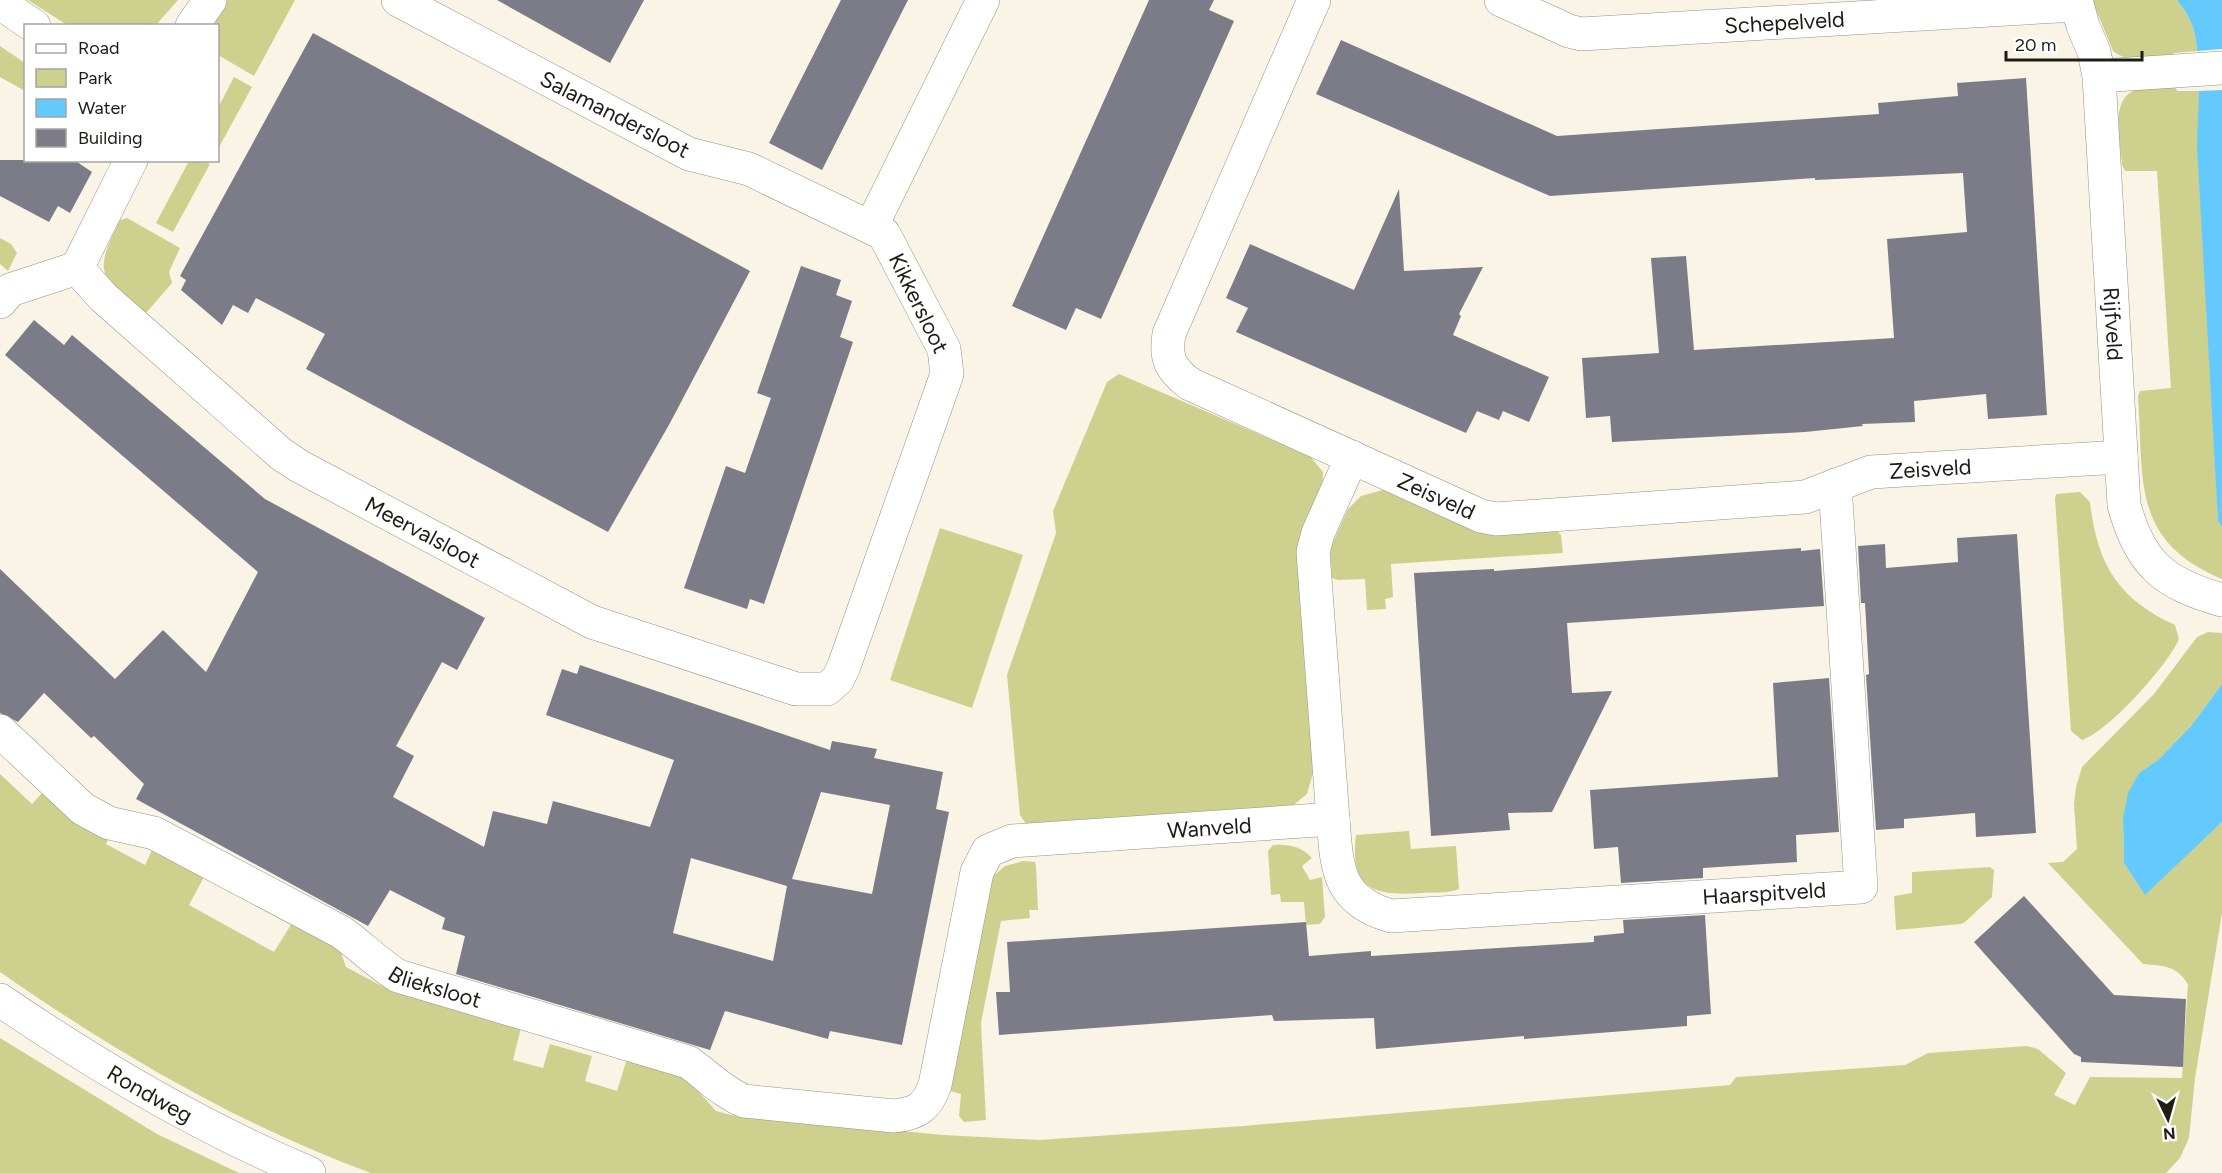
<svg xmlns="http://www.w3.org/2000/svg" width="2222" height="1173" font-family="Figtree,sans-serif">
<rect width="100%" height="100%" fill="#faf4e6"/>
<!-- green -->
<path fill="#ced18d" d="M28,0H178L156,25H67Z
M226,0H295L254,76L218,55V26H212Z
M2092,0H2177C2190,15 2196,31 2197,51L2174,53L2171,57C2151,58 2129,64 2113,51Z
M0,46L25,63V91L0,77Z
M234,77L252,87L218,149V108Z
M2175,86L2177,91H2199L2218,521L2222,527V579C2131,541 2144,481 2138,397L2140,391L2171,388L2157,171H2125L2122,165C2121,143 2108,97 2138,89C2149,86 2164,87 2175,86Z
M189,161H203L210,164L173,232L156,223Z
M127,218L180,248L169,272L172,283L147,312H143C99,276 93,274 120,220Z
M0,238L11,244L17,253L8,271L0,264Z
M1119,374L1310,456L1323,472L1313,773L1307,794L1291,807L1026,824L1020,815L1007,675L1056,533L1053,511L1107,382Z
M1383,490L1557,531L1561,535L1563,553L1391,564L1393,597L1385,599L1386,609L1367,610L1365,579L1338,580L1332,578L1330,549L1348,509L1361,496Z
M2080,492L2090,502C2097,564 2118,599 2175,625L2179,639C2168,665 2108,732 2082,740L2071,731L2055,499L2056,494Z
M940,528L1023,555L972,708L890,680Z
M2208,632L2222,633V684L2191,726L2158,760L2139,773L2123,818L2124,863L2145,894L2222,822V913L2195,1078L2189,1138L2180,1158L2166,1173H371C239,1125 115,1052 0,972V774L32,804L43,792L71,818L108,840L106,844L145,865L155,844L204,877L189,905L274,952L292,923L339,947L346,967L393,992L521,1028L513,1060L543,1068L550,1044L592,1056L585,1081L617,1091L627,1059L683,1074L716,1111L731,1115L944,1135L1039,1140L1243,1126L1730,1085L1736,1077L1905,1065L1928,1053L2027,1046L2038,1049L2066,1073L2054,1095L2075,1105L2090,1077L2182,1078L2188,984C2176,965 2163,966 2143,964L2048,863L2063,862L2077,849L2074,804L2076,787L2082,767L2154,694L2197,637Z
M1409,831L1411,849L1456,846L1459,889C1448,894 1433,892 1421,893C1375,896 1349,890 1356,835Z
M1273,845C1288,844 1301,846 1312,858L1302,866L1310,880L1322,877L1325,917L1320,924L1306,925L1304,902H1281L1280,894L1271,895L1268,851Z
M1023,861L1035,862L1036,866L1038,910H1029L1030,918L1001,921L981,1023L986,1120L964,1122L959,1116L961,1094L947,1090L991,878L1005,866Z
M1990,867L1994,870L1992,897L1965,922L1961,924L1896,930L1894,896L1912,893V872Z
M0,1038L157,1134L239,1173H0Z"/>
<!-- water -->
<path fill="#64c9fc" d="M2177,0H2222V49L2197,51C2196,30 2190,16 2177,0Z
M2222,90V527L2218,521L2197,146L2199,91Z
M2222,684V822L2145,895L2124,863L2123,818L2128,793L2139,773L2158,760L2191,726Z"/>
<!-- building -->
<path fill="#7c7c88" fill-rule="evenodd" d="M497,0H644L610,63Z
M841,0H908L822,170L769,143Z
M1149,0H1214L1209,10L1234,21L1101,319L1076,308L1066,330L1012,306Z
M313,33L750,271L670,423L608,532L306,369L325,334L256,298L248,313L233,305L222,325L181,290L186,280L180,276Z
M1341,40L1557,136L1879,114L1878,103L1958,96L1957,83L2026,78L2047,415L1988,419L1986,394L1914,401L1915,422L1862,424L1863,426L1805,432L1612,442L1610,416L1586,418L1582,358L1659,353L1651,258L1686,256L1694,350L1894,338L1887,239L1967,232L1963,173L1815,180V178L1550,196L1316,94Z
M0,160H74L92,172L70,213L58,206L49,222L0,196Z
M1399,189L1404,271L1483,267L1459,314L1461,316L1453,335L1549,377L1529,422L1503,411L1499,420L1477,411L1466,433L1236,332L1248,308L1226,298L1250,244L1354,290Z
M801,266L841,280L836,295L852,301L840,337L853,342L764,604L750,599L747,609L684,588L726,466L745,473L771,398L757,393Z
M34,320L64,345L72,335L265,499L485,618L457,670L442,662L396,746L414,756L393,797L484,847L493,811L547,824L553,801L650,827L674,760L546,715L562,669L577,674L580,665L830,750L832,741L877,749L874,758L943,772L936,809L949,812L902,1045L830,1031L828,1039L725,1011L710,1050L456,974L465,936L442,929L445,918L390,890L368,926L136,799L144,784L94,736L91,738L44,693L18,722L0,713V569L115,679L163,630L206,672L258,572L5,355ZM821,792L890,805L872,894L792,879ZM691,858L787,886L773,961L673,933Z
M2017,534L2036,833L1976,837L1975,813L1904,819V828L1876,830L1866,675L1869,674L1865,603H1861L1858,546L1885,544L1886,568L1958,562L1957,538Z
M1801,548V551L1820,549L1824,606L1567,623L1572,693L1612,691L1552,812L1508,813L1510,830L1431,836L1414,573L1494,569V571Z
M1829,678L1839,832L1796,835L1797,862L1703,868V878L1621,883L1618,847L1594,849L1590,790L1778,777L1773,683Z
M2024,896L2114,995L2186,999L2183,1067L2081,1062V1057L2074,1054L1974,942Z
M1705,915L1711,1014L1687,1016V1026L1524,1039V1036L1376,1049L1374,1018L1274,1021L1272,1015L999,1035L996,992H1010L1007,942L1306,922L1309,956L1371,951V956L1594,942V936L1624,933L1623,920Z"/>
<g fill="none" stroke-linecap="round" stroke-linejoin="round">
<!-- minor casing -->
<g stroke="#989286" stroke-width="34">
<g id="minor">
<path id="s1" d="M1314,0L1169,334C1165,358 1170,369 1190,384L1481,516L1496,519L1805,497L1871,472L2121,457"/>
<path id="s2" d="M1501,0L1569,31L1581,34L2076,5"/>
<path id="s3" d="M2076,0L2083,26L2094,52L2099,76L2124,505C2140,564 2164,584 2222,600"/>
<path d="M0,3L34,26"/>
<path d="M192,26L210,0"/>
<path d="M2099,76L2222,68"/>
<path d="M871,227L983,0"/>
<path id="s4" d="M77,268L103,297L281,454L299,466L592,622L796,689H827L838,679L844,666L947,374L944,349L884,234L749,169L689,154L398,0"/>
<path d="M0,302L10,290L77,268L131,160"/>
<path id="s5" d="M0,731L83,809L109,823L154,833L341,932C361,946 377,963 398,976L688,1062C707,1075 722,1092 744,1101L894,1116C917,1114 927,1107 935,1085L977,872L988,851L1012,841L1333,819L1313,552L1318,533L1352,457"/>
<path id="s6" d="M1333,819C1337,869 1337,900 1391,916L1861,887L1835,485"/>
</g>
</g>
<!-- secondary casing -->
<g stroke="#989286" stroke-width="34">
<g id="secondary">
<path id="s7" d="M0,1000C98,1067 200,1127 309,1173"/>
</g>
</g>
<!-- minor -->
<use href="#minor" stroke="#fff" stroke-width="33"/>
<!-- secondary -->
<use href="#secondary" stroke="#fff" stroke-width="33"/>
</g>
<g text-anchor="middle" stroke-width="6" stroke-linejoin="round" paint-order="stroke">
<!-- street labels -->
<g font-size="22" fill="#1e1c17" stroke="#fff">
<text dy="8" stroke="none"><textPath href="#s2" startOffset="291">Schepelveld</textPath></text>
<text transform="translate(615 114) rotate(27)" y="8">Salamandersloot</text>
<text transform="translate(919 303) rotate(64)" y="8">Kikkersloot</text>
<text dy="8" stroke="none"><textPath href="#s3" startOffset="328">Rijfveld</textPath></text>
<text dy="8" stroke="none"><textPath href="#s1" startOffset="1197">Zeisveld</textPath></text>
<text dy="8" stroke="none"><textPath href="#s1" startOffset="693">Zeisveld</textPath></text>
<text dy="8" stroke="none"><textPath href="#s4" startOffset="438">Meervalsloot</textPath></text>
<text dy="8" stroke="none"><textPath href="#s5" startOffset="1515">Wanveld</textPath></text>
<text dy="8" stroke="none"><textPath href="#s6" startOffset="498">Haarspitveld</textPath></text>
<text dy="8" stroke="none"><textPath href="#s5" startOffset="512">Blieksloot</textPath></text>
<text dy="8" stroke="none"><textPath href="#s7" startOffset="177">Rondweg</textPath></text>
</g>
</g>
<!-- legend -->
<rect x="24" y="24" width="195" height="138" fill="#ffffff" stroke="#a5a4a2" stroke-width="1.5"/>
<rect x="36" y="44" width="30" height="9" fill="#ffffff" stroke="#a5a4a2" stroke-width="1.5"/>
<text x="78" y="54" font-size="18" fill="#1e1c17">Road</text>
<rect x="36" y="69" width="30" height="18" fill="#ced18d" stroke="#a5a4a2" stroke-width="1.5"/>
<text x="78" y="84" font-size="18" fill="#1e1c17">Park</text>
<rect x="36" y="99" width="30" height="18" fill="#64c9fc" stroke="#a5a4a2" stroke-width="1.5"/>
<text x="78" y="114" font-size="18" fill="#1e1c17">Water</text>
<rect x="36" y="129" width="30" height="18" fill="#7c7c88" stroke="#a5a4a2" stroke-width="1.5"/>
<text x="78" y="144" font-size="18" fill="#1e1c17">Building</text>
<!-- north arrow -->
<g transform="translate(2168 1119) rotate(175)" stroke="#ffffff" stroke-width="4.5" paint-order="stroke">
<path d="M0-4.5L10 22L0 15L-10 22Z" fill="#1e1c17"/>
<text y="-9" font-size="16" font-weight="bold" text-anchor="middle" fill="#1e1c17">N</text>
</g>
<!-- scale -->
<path d="M2006 51v9h136v-9" fill="none" stroke="#1e1c17" stroke-width="3"/>
<text x="2015" y="51" font-size="18" fill="#1e1c17" stroke="#ffffff" stroke-width="4.5" paint-order="stroke">20 m</text>
</svg>
